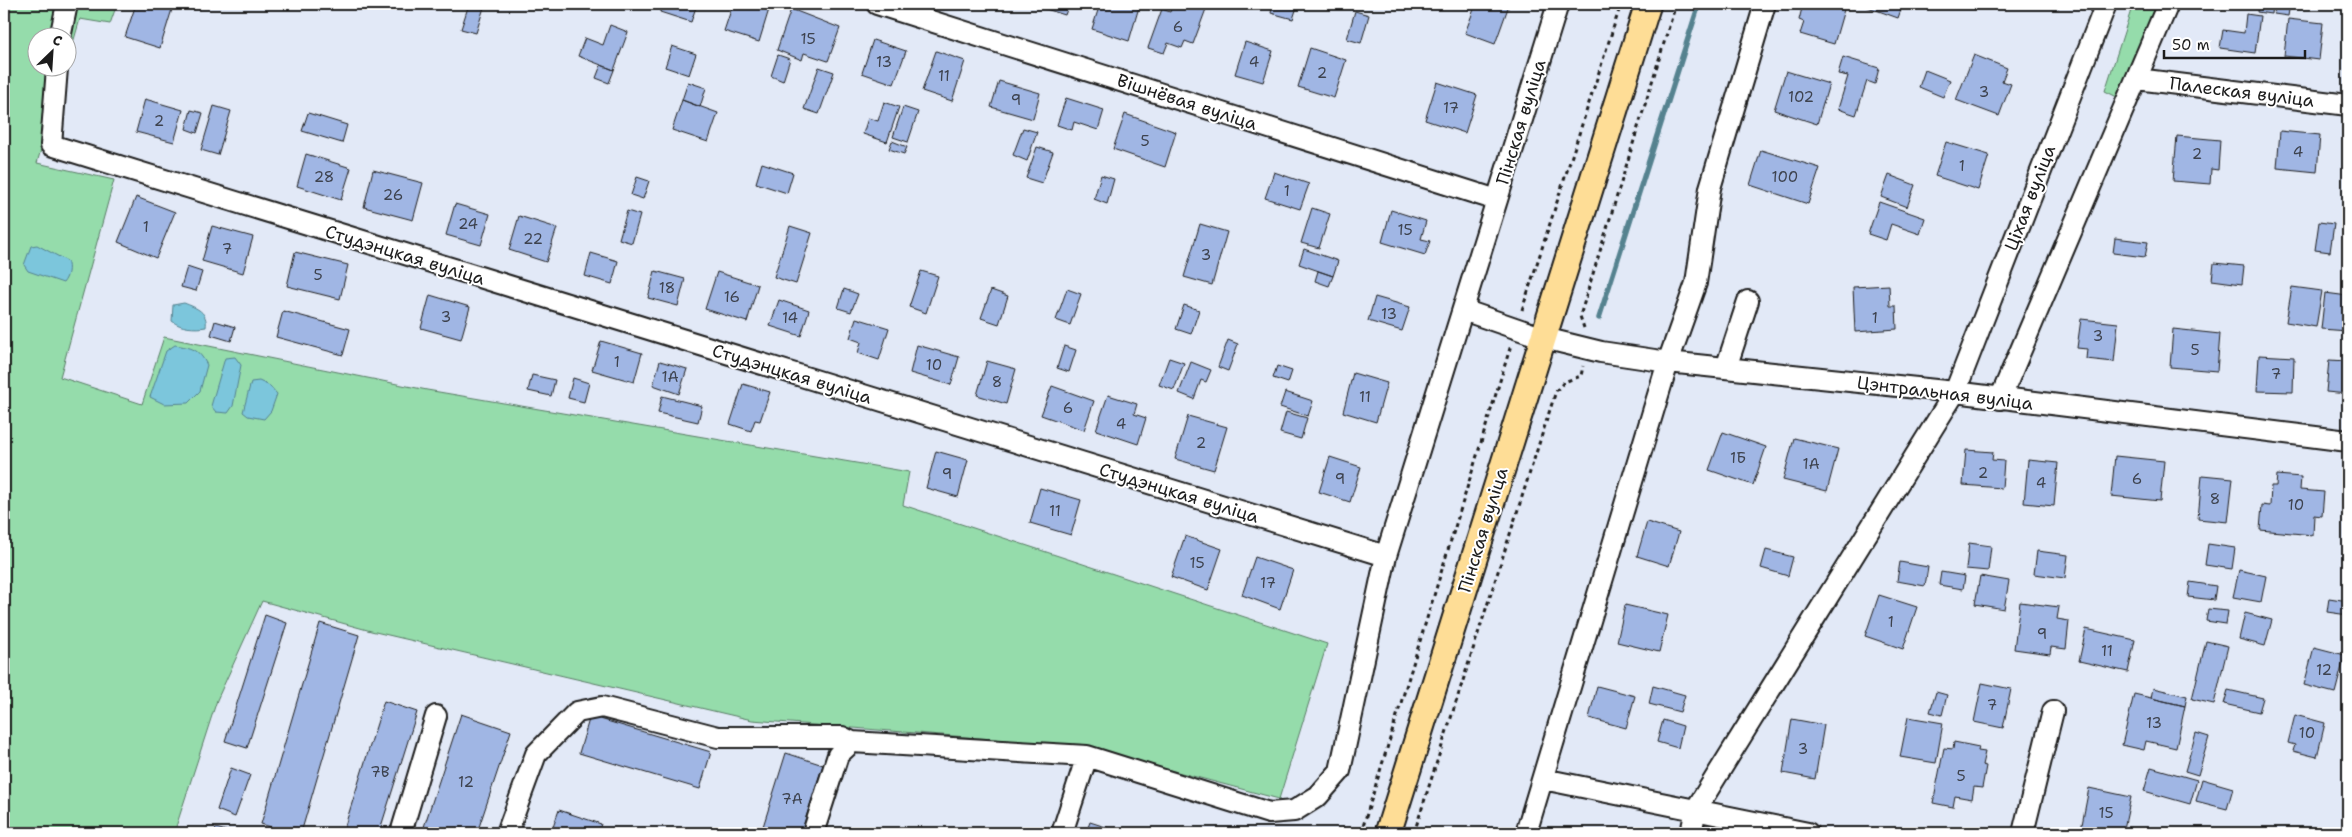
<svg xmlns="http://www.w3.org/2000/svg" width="2352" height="837" font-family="'Shantell Sans',sans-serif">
<rect width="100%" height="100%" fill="#e2e9f7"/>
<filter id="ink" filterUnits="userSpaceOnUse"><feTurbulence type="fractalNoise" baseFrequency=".02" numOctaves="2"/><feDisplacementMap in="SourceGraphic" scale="10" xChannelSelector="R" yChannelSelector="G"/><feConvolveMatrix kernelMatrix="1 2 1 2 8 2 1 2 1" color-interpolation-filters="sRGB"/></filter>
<g filter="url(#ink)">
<!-- green -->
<path fill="#95dcab" stroke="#587c64" d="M4,4H117L110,24L80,19L68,60V38H38V68H65L37,163L114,180L60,377L142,404L164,337L427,390L909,472L903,505L1327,644L1279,799L1080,746L752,720L371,631L262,601L217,700L174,833H4Z
M2133,4H2159L2121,99L2105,91Z"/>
<!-- water -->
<path fill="#7bc6dc" stroke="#55828f" d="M37,245L67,261C70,268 68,277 63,283L28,271L24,265L31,246Z
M184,303C197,308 208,312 206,327C195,329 180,328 172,321L173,305Z
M175,345C192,348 198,348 207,365L200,391L188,403L164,404L150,397L166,351Z
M235,357L241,365L233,406L228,413L216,412L211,406L225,358Z
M259,381L270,386L277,394L271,411L264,419L248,416L243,412L251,382Z"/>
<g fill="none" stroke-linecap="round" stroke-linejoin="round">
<!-- stream -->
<path stroke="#55828f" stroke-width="5.5" d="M1599,318L1699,4"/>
</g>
<!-- building -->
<path fill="#a0b6e4" stroke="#1c1c1c" d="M136,4H167L173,6L160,48L125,37Z
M469,4H485L476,33L461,29Z
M662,4H697L691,22L660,12Z
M733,4H762L770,6L759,42L724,31Z
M1030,4H1069L1065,15Z
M1100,4H1129L1139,7L1129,41L1092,29Z
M1173,4H1192L1206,9L1193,44L1185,41L1182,48L1168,43L1164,53L1148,48L1162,9L1170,12Z
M1273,4H1298L1293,19L1271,13Z
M1476,4L1509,5L1495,44L1465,33Z
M1803,4H1852L1851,7L1845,6L1834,44L1800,34L1804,22L1799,20Z
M1866,4H1903L1898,18L1865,6Z
M2047,4H2060L2059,8Z
M2258,4H2272L2271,14L2257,12Z
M2275,4H2290L2288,16L2274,14Z
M791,9L840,28L828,61L804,53L802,60L777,50Z
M1355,11L1369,15L1361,43L1347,39Z
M2246,14L2260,16L2255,53L2220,48L2223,30L2244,33Z
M2288,19L2323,23L2319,60L2284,56Z
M610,25L628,32L614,70L578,56L585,38L603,45Z
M873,40L906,51L894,84L862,73Z
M1245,42L1273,51L1263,82L1235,74Z
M672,46L696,54L689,75L665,67Z
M1310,48L1346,60L1334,98L1298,87Z
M936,51L965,61L952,101L922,91Z
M778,55L790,59L783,81L771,76Z
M1974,55L2007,68L2002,81L2011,84L1999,116L1956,100Z
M1843,57L1879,68L1875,84L1867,81L1856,115L1838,109L1848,76L1838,74Z
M601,65L614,70L609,83L596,78Z
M819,67L834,72L819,114L804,109Z
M1925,70L1950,80L1943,97L1919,87Z
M1786,71L1829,84L1817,124L1774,110Z
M999,81L1040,93L1033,119L991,107Z
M688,82L706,88L700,107L682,100Z
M1437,82L1477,95L1465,133L1425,120Z
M1066,98L1104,110L1098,130L1074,122L1072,130L1057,125Z
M145,99L183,110L174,142L136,132Z
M682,100L718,113L708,142L672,130Z
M884,102L899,107L887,142L863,134L868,118L878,121Z
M214,106L231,111L218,155L201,150Z
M903,107L918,112L908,142L893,137Z
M191,110L203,113L197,133L186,129Z
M308,113L347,125L342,143L302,131Z
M1125,114L1176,132L1165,167L1113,149Z
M1023,128L1037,132L1027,161L1013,155Z
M2280,131L2320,135L2317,172L2277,168Z
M2177,136L2220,140L2218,170L2211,169L2210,184L2173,181Z
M892,141L907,147L904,154L889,149Z
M1946,142L1989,155L1978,190L1935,176Z
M1037,147L1053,152L1042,183L1026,178Z
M1761,150L1820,168L1808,204L1750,185Z
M306,154L351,168L341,200L297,186Z
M762,163L793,173L787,193L756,183Z
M373,170L423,183L413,220L364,207Z
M1274,172L1309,184L1300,209L1265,198Z
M1101,175L1114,179L1107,204L1094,199Z
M1889,175L1915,185L1907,207L1881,197Z
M637,177L649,181L643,199L631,195Z
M136,197L175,212L156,258L118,242Z
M1879,202L1925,218L1920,234L1891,224L1886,240L1868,234Z
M455,204L490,214L481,245L446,235Z
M1312,208L1330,214L1319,248L1301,243Z
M1391,210L1426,221L1421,239L1430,241L1425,255L1382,242Z
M627,211L640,215L632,243L619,239Z
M519,216L557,228L546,262L509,250Z
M2319,222L2334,224L2330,252L2315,250Z
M1200,224L1227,232L1212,285L1184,277Z
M212,226L253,237L243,273L202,261Z
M790,226L812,233L796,284L774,277Z
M2115,238L2148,242L2145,257L2113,253Z
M1304,249L1338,261L1333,276L1299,264Z
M295,252L348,265L340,299L287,286Z
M591,253L618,261L612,284L585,276Z
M2214,263L2244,266L2242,284L2212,280Z
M187,267L202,272L196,291L181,287Z
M655,271L685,279L678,306L648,298Z
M921,271L938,276L926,313L909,307Z
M1318,271L1333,276L1329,286L1315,281Z
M717,272L758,285L747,322L705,309Z
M1889,285L1890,306H1896L1897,329L1855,332L1853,287Z
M2292,287L2322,291L2316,327L2286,322Z
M844,289L858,294L851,312L838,308Z
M1067,289L1081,294L1070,325L1056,320Z
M991,290L1008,296L999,324L981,318Z
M2325,293L2348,296V331L2321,329Z
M430,295L470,307L461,339L421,328Z
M1375,297L1410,307L1402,331L1368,321Z
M779,300L809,310L801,336L770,326Z
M1184,305L1199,310L1191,334L1176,329Z
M283,311L350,329L343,355L276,337Z
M856,318L889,328L879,360L858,353L861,342L850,338Z
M2081,319L2118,323L2114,362L2086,359L2087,349L2077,348Z
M215,321L235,327L231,341L211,335Z
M2173,329L2220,334L2217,371L2170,367Z
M1228,340L1238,344L1228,371L1218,367Z
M601,341L642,353L634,382L592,370Z
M917,345L959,357L951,385L910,373Z
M1064,346L1076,350L1069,372L1057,368Z
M2259,355L2294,357L2293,392L2257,391Z
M1169,358L1184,363L1174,390L1159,385Z
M2329,360L2348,361V394L2326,392Z
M660,361L687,369L679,394L653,385Z
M987,361L1016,369L1006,404L977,395Z
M1191,362L1211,370L1206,382L1201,380L1194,399L1179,393Z
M1277,366L1292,371L1288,383L1273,378Z
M1353,373L1387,383L1376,422L1343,412Z
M532,375L555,380L551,396L528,391Z
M573,378L589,383L584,402L568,398Z
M743,384L770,392L760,421L755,420L751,431L730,424Z
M1052,386L1094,401L1084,430L1041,415Z
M1285,392L1313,401L1308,416L1280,407Z
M1108,395L1137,404L1134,414L1146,418L1138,444L1096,430Z
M662,396L702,406L698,422L658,413Z
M1286,412L1307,418L1301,439L1280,433Z
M1188,416L1227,427L1214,470L1175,459Z
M1723,432L1766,447L1753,485L1709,470Z
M1794,438L1838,449L1827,491L1783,480Z
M1966,450L1993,452L1992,460L2004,461L2002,488L1963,485Z
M936,451L968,460L958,497L926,488Z
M2115,456L2164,461L2160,501L2111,496Z
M1330,457L1361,467L1350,502L1319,492Z
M2028,460L2058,463L2054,506L2024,503Z
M2202,475L2233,478L2228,522L2198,519Z
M2277,475L2301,477L2300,490L2324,492L2322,516L2314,515L2313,535L2260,530L2262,505L2270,506L2271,486H2276Z
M1040,488L1081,500L1071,535L1030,523Z
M1647,522L1679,532L1669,566L1637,556Z
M1185,536L1222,549L1208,590L1171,577Z
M1969,543L1991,546L1988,571L1966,569Z
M2208,544L2235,548L2232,569L2205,565Z
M1766,550L1793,557L1788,576L1761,568Z
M2037,551L2068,555L2065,578L2034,574Z
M1255,557L1293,570L1280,609L1242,595Z
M1900,562L1928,567L1925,586L1897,581Z
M2239,570L2266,576L2261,602L2233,597Z
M1941,572L1965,576L1963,589L1939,585Z
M1980,576L2009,581L2004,609L1975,604Z
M2190,582L2216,586L2214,600L2188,597Z
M1879,595L1917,607L1903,649L1865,636Z
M2329,598L2348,601V615L2327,612Z
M2020,602L2059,607L2057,619L2069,621L2066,649L2051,647L2050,654L2014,649Z
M1625,605L1668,615L1659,652L1617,642Z
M2208,609L2228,611L2226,624L2206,621Z
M2245,613L2272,620L2265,646L2239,639Z
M265,615L287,623L247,748L225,741Z
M320,623L359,635L301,833H291L261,824Z
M2086,629L2135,640L2128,672L2079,661Z
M2206,641L2228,646L2214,704L2192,699Z
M2314,647L2345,655L2335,693L2304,685Z
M1982,683L2011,689L2003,728L1974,722Z
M1597,686L1635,696L1626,728L1589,718Z
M1653,686L1685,695L1680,712L1649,704Z
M2153,688L2187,696L2185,706L2151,698Z
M2228,690L2263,698L2259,712L2224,704Z
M1936,692L1947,695L1942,715L1930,712Z
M2134,694L2185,706L2176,748L2146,741L2144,750L2122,745Z
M384,701L417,712L379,833H348L343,832Z
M461,714L511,731L477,833H422Z
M2295,715L2325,723L2317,757L2293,751L2295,745L2288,743Z
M590,716L711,752L700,789L579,753Z
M1908,717L1943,723L1936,763L1900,757Z
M1792,719L1824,725L1815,779L1783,773Z
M1663,720L1683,726L1678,748L1657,742Z
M2196,733L2209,737L2198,775L2185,771Z
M1954,742L1979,747L1978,751L1985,752L1982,765L1986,766L1982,788L1974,787L1972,799L1955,796L1953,807L1933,803L1944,748L1953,749Z
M786,753L823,765L801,833H761Z
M2151,767L2197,780L2190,804L2144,791Z
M231,768L250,775L235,817L217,810Z
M2202,779L2233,788L2227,809L2196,801Z
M2089,788L2131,797L2123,833H2098L2081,830Z
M559,810L601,824L598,833H551Z
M1090,822L1124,833H1086Z
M216,828L233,833H214Z"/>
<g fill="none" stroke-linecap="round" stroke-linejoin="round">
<!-- minor casing -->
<g stroke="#1c1c1c" stroke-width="24">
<path id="minor" d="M877,4L1497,200
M60,38L67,4
M57,68L51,145L1386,556
M2137,79L2348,105
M1463,310L1544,338L1601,352L1668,362L1955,392L2348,441
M1726,368L1748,301
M2000,399L2168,4
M1543,779L1808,833
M401,833L436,716
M507,833L536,754L577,712L602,707L718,737H842L852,742L1087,756L1269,813L1294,811L1318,796L1340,771L1386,556L1558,4
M813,833L838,755L852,742
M1062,833L1087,756
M1526,833L1668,362L1696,283L1710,188L1765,4
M1691,833L1696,809L1955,392L2106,4
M2023,833L2053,711"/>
</g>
<!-- major casing -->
<g stroke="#1c1c1c" stroke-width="29">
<path id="major" d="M1388,833L1648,4"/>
</g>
<!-- path -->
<path stroke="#1c1c1c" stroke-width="3" stroke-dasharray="4 4" stroke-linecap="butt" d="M1522,310L1621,4
M1584,328L1580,316L1676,4
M1361,833L1511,345
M1414,833L1556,391L1564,382L1581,376L1583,366"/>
<!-- minor -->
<use href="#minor" stroke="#fff" stroke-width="20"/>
<!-- major -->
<use href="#major" stroke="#fedd96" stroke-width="25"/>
</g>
</g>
<g text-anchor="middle" stroke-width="4" stroke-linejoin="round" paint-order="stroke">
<!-- number labels -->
<g font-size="15" fill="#3d424e">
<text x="1178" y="32">6</text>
<text x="808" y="44">15</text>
<text x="884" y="67">13</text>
<text x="1254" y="67">4</text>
<text x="1322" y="78">2</text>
<text x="944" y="81">11</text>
<text x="1984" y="97">3</text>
<text x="1801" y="102">102</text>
<text x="1016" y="105">9</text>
<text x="1451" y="113">17</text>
<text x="159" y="126">2</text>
<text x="1145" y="146">5</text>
<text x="2298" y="157">4</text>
<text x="2197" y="159">2</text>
<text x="1962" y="171">1</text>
<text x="324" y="182">28</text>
<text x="1785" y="182">100</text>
<text x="1287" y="196">1</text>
<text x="393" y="200">26</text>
<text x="468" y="229">24</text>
<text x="146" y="232">1</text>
<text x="1405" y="235">15</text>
<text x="533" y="244">22</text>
<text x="227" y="254">7</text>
<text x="1206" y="260">3</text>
<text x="318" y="280">5</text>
<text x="667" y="293">18</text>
<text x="732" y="302">16</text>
<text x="1389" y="319">13</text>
<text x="446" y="322">3</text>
<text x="790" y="323">14</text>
<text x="1875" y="323">1</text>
<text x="2098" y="341">3</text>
<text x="2195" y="355">5</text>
<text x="617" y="367">1</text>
<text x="934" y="370">10</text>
<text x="2276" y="379">7</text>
<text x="670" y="382">1А</text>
<text x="997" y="387">8</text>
<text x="1365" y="402">11</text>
<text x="1068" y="413">6</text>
<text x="1121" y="429">4</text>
<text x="1201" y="448">2</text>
<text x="1738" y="463">1Б</text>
<text x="1811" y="469">1А</text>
<text x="1983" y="478">2</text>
<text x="947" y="479">9</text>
<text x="1340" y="484">9</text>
<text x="2137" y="484">6</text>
<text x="2041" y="488">4</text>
<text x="2215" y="504">8</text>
<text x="2296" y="510">10</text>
<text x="1055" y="516">11</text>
<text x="1197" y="568">15</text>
<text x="1268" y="588">17</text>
<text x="1891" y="627">1</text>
<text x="2042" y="639">9</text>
<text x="2107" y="656">11</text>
<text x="2324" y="675">12</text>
<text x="1992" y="710">7</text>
<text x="2154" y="728">13</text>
<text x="2307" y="738">10</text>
<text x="1803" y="754">3</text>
<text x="380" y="777">7В</text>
<text x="1961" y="781">5</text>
<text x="466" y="787">12</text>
<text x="792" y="804">7А</text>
<text x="2106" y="818">15</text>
</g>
<!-- street labels -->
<g font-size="18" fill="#1c1c1c" stroke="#fff">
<text transform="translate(2242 92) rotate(7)" y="6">Палеская вуліца</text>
<text transform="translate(1187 102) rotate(18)" y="6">Вішнёвая вуліца</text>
<text transform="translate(1521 122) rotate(-73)" y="6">Пінская вуліца</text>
<text transform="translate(2030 198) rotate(-69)" y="6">Ціхая вуліца</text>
<text transform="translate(405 255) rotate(17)" y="6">Студэнцкая вуліца</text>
<text transform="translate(792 374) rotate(17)" y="6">Студэнцкая вуліца</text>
<text transform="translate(1945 393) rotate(7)" y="6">Цэнтральная вуліца</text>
<text transform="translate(1179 493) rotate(17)" y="6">Студэнцкая вуліца</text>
<text transform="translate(1483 530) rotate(-73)" y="6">Пінская вуліца</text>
</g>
</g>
<!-- margin -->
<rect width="2352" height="837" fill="none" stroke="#fff" stroke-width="20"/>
<rect x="10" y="10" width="2332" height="817" fill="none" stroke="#1c1c1c" stroke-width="2" filter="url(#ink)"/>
<!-- north arrow -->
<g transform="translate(52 52) rotate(25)"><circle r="24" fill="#ffffff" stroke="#a4a4a4"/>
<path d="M0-4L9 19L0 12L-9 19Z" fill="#1c1c1c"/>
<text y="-8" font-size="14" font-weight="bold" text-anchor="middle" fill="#1c1c1c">С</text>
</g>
<!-- scale -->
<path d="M2164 50v8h141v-8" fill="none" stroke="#1c1c1c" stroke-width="2.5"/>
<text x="2172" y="50" font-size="15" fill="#1c1c1c" stroke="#ffffff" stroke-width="4" paint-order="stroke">50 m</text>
</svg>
